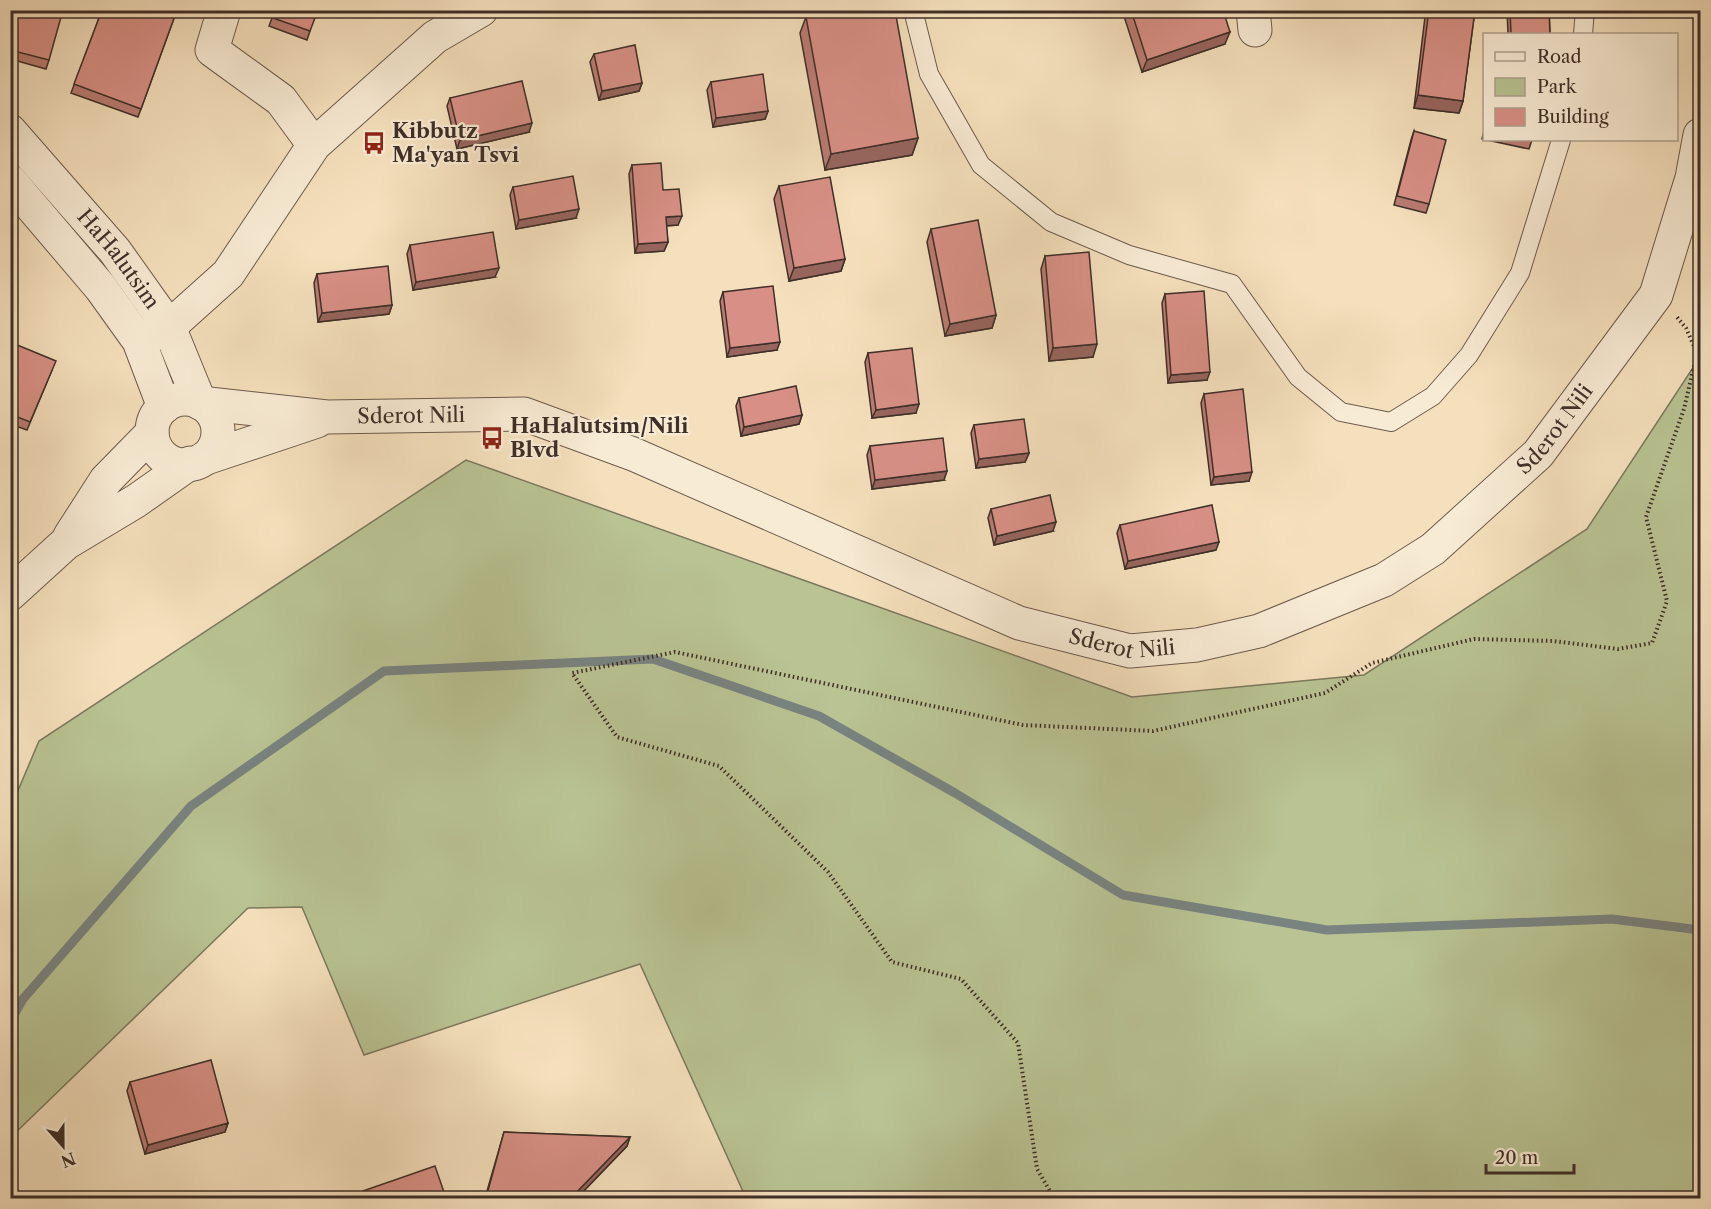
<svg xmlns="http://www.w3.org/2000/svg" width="1711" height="1209" font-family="'Libre Caslon Text',serif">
<rect width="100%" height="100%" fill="#f5e0bd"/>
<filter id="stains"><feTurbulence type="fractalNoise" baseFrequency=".00333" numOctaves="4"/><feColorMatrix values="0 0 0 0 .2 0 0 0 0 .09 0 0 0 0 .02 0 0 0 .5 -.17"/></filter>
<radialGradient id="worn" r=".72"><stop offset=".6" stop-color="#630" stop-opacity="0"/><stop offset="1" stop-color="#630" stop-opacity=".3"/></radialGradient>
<!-- green -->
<path fill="#b9c393" stroke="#7c795e" stroke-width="1.5" d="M1700,357V1198H746L640,964L364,1055L302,907L248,908L11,1137V807L39,741L466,460L1132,697L1364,675L1587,529Z"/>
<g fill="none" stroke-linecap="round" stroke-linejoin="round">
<!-- stream -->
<path stroke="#798380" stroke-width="9" d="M10,1022L23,999L191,806L384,671L653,659L819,716L955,793L1123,895L1327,930L1612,919L1700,930"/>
<!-- service casing -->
<g stroke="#6c5b4d" stroke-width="20">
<path id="service" d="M913,10L929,74L981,165L1051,222L1129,255L1232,284L1298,377L1341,412L1391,422L1433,396L1469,355L1520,273L1561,140
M1583,34L1585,10"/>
</g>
<!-- minor casing -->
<g stroke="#6c5b4d" stroke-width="35">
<path id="minor" d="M224,10L212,50L281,100L314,145
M1253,10L1255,30
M143,339L169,327L228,274L314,145L435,37L481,10"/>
</g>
<!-- tertiary casing -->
<g stroke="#6c5b4d" stroke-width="35">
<g id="tertiary">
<path id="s1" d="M10,131L115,251L169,327L200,403"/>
<path d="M10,181L101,288L139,341L164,407"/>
<circle cx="185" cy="432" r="33"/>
<path id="s2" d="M200,403L327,417L524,414L633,454L1019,623L1130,651L1197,645L1259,631L1384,580L1433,549L1538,454L1656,295L1692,178L1700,135"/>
<path d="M203,459L317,421"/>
<path d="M70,536L106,480L152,433"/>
<path d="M10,594L66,543L136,501L190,463"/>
</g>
</g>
<!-- path -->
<path stroke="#3f2f28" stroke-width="4" stroke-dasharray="1.5 3" stroke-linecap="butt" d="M1054,1198L1037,1169L1018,1043L961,979L892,962L828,872L719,766L617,737L572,673L675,652L1023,725L1153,731L1325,693L1372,663L1474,639L1553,641L1618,649L1652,643L1667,601L1646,517L1684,409L1697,353L1686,328L1677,317"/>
<!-- service -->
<use href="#service" stroke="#f8ebd4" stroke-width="18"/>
<!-- minor -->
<use href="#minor" stroke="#f8ebd4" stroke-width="33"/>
<!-- tertiary -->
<use href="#tertiary" stroke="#f8ebd4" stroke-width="33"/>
</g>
<!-- wall -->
<path fill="#ba7c73" stroke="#3f2f28" stroke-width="1.5" d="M10,10L49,60L46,69L10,59Z
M102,10H177L138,117L71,93Z
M275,10L310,31L307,40L269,26Z
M1122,10H1223L1225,44L1142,72Z
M1427,10H1475L1463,101L1459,113L1414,108L1425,17Z
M1507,10H1549L1550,34H1508Z
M806,17L918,138L912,155L825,170L800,33Z
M594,54L642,83L639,91L599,100L590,62Z
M711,82L768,111L765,119L713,127L707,90Z
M450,98L529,132L457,149L447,106Z
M1485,126V140H1532L1529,149L1482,139Z
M1414,131L1429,204L1426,213L1394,205L1411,140Z
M632,165L663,190L678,225L666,226L668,242L664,251L635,253L629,174Z
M779,186L845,259L841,271L789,281L774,199Z
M513,187L576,218L516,229L510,195Z
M931,229L996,315L992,328L945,336L927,242Z
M410,245L495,277L413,290L407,254Z
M1045,256L1093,357L1049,361L1041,269Z
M317,274L392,305L389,314L318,322L314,283Z
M723,292L777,350L727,357L720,301Z
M1165,294L1207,380L1168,383L1162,303Z
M10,342L52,370L27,430L10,424Z
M868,353L916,413L872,418L865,362Z
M1204,394L1249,481L1211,485L1201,403Z
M739,398L802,415L799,424L741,436L736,406Z
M974,425L1029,453L1025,462L976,468L971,433Z
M870,446L944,480L872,489L867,455Z
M991,509L1053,531L994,545L988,518Z
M1120,525L1216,550L1125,569L1117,533Z
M130,1082L228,1123L225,1132L145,1154L127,1091Z
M504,1132L630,1137L627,1146L577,1198H485Z
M363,1191L446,1198H360Z"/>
<!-- shaded-wall -->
<path fill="#97655e" stroke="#3f2f28" stroke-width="1.5" d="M1230,32L1225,44L1142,72L1147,60Z
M642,83L639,91L599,100L602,91Z
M1418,95L1463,101L1459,113L1414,108Z
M768,111L765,119L713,127L716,118Z
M532,123L529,132L457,149L460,140Z
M918,138L912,155L825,170L831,154Z
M579,209L576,218L516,229L519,220Z
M682,216L678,225L662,226L666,217Z
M668,242L664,251L635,253L638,244Z
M845,259L841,271L789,281L794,268Z
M499,268L495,277L413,290L416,282Z
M392,305L389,314L318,322L322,313Z
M996,315L992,328L945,336L950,324Z
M780,342L777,350L727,357L730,348Z
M1097,344L1093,357L1049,361L1053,348Z
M1210,372L1207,380L1168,383L1171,375Z
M919,404L916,413L872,418L876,410Z
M802,415L799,424L741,436L744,427Z
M1029,453L1025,462L976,468L979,459Z
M947,471L944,480L872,489L875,480Z
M1252,472L1249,481L1211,485L1214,477Z
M1056,522L1053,531L994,545L997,536Z
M1219,542L1216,550L1125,569L1128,561Z
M228,1123L225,1132L145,1154L148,1145Z
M630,1137L627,1146L577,1198H571Z"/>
<!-- building -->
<path fill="#d89086" stroke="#3f2f28" stroke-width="1.5" d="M10,10H63L49,60L10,50Z
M102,10H177L141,109L74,84Z
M275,10H318L310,31L273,18Z
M840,10H895L918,138L831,154L806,17Z
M1131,10H1223L1230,32L1147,60Z
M1429,10H1475L1463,101L1418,95Z
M1510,10H1549L1550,34H1511Z
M635,45L642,83L602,91L594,54Z
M763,74L768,111L716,118L711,82Z
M522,81L532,123L460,140L450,98Z
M1414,131L1446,140L1429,204L1397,196Z
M661,163L663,190L679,189L682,216L666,217L668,242L638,244L632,165Z
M573,176L579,209L519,220L513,187Z
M830,177L845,259L794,268L779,186Z
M978,220L996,315L950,324L931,229Z
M493,232L499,268L416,282L410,245Z
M1089,252L1097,344L1053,348L1045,256Z
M388,266L392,305L322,313L317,274Z
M773,286L780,342L730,348L723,292Z
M1204,291L1210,372L1171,375L1165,294Z
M10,342L56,361L30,422L10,414Z
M912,348L919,404L876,410L868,353Z
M796,386L802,415L744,427L739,398Z
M1243,389L1252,472L1214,477L1204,394Z
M1024,419L1029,453L979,459L974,425Z
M10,434L15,436L10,448Z
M943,438L947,471L875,480L870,446Z
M1050,495L1056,522L997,536L991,509Z
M1212,505L1219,542L1128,561L1120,525Z
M211,1060L228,1123L148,1145L130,1082Z
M504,1132L630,1137L571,1198H486Z
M435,1166L446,1198H366L363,1191Z"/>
<!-- icons -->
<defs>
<g id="bus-bare" transform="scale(1.8)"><path d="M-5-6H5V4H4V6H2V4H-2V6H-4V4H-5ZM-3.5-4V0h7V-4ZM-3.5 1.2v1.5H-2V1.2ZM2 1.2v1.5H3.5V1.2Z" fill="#8f2418" stroke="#f8ebd4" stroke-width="2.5" paint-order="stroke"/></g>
</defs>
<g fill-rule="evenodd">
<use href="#bus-bare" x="374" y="143"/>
<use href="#bus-bare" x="492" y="438"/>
</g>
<g text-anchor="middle" stroke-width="4.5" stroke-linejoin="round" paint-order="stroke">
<!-- poi labels -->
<g font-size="21" font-weight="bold" fill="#3f2f28" stroke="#f8ebd4" text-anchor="start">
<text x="392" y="138">Kibbutz<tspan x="392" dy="24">Ma'yan Tsvi</tspan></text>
<text x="510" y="433">HaHalutsim/Nili<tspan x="510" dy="24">Blvd</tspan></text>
</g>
<!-- street labels -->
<g font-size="21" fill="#3f2f28" stroke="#f8ebd4">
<text dy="7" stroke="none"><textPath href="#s1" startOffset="168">HaHalutsim</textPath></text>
<text dy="7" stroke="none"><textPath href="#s2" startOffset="212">Sderot Nili</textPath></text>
<text dy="7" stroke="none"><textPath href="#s2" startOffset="1472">Sderot Nili</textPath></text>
<text dy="7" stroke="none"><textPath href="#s2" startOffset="968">Sderot Nili</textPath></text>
</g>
</g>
<!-- margin -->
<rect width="1711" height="1209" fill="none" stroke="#f5e0bd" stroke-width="36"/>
<rect x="12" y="12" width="1687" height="1185" fill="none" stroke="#3f2f28" stroke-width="3"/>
<rect x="18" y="18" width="1675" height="1173" fill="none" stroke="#3f2f28" stroke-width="1.5"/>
<!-- legend -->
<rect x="1483" y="33" width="195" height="108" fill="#f8ebd4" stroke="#aea08f" stroke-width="1.5"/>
<rect x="1495" y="52" width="30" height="9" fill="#f8ebd4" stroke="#aea08f" stroke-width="1.5"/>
<text x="1537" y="63" font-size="18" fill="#3f2f28">Road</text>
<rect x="1495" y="78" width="30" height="18" fill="#b9c393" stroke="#aea08f" stroke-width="1.5"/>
<text x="1537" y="93" font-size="18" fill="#3f2f28">Park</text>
<rect x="1495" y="108" width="30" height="18" fill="#d89086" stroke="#aea08f" stroke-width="1.5"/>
<text x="1537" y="123" font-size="18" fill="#3f2f28">Building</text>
<!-- north arrow -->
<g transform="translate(63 1146) rotate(159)" stroke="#f8ebd4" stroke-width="4.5" paint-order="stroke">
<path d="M0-4.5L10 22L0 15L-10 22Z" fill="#3f2f28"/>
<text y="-9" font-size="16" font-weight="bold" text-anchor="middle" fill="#3f2f28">N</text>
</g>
<!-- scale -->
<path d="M1486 1164v9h88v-9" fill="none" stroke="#3f2f28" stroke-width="3"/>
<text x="1495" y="1164" font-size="18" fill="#3f2f28" stroke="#f8ebd4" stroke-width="4.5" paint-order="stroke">20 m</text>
<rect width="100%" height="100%" filter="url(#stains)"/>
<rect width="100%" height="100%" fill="url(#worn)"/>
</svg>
